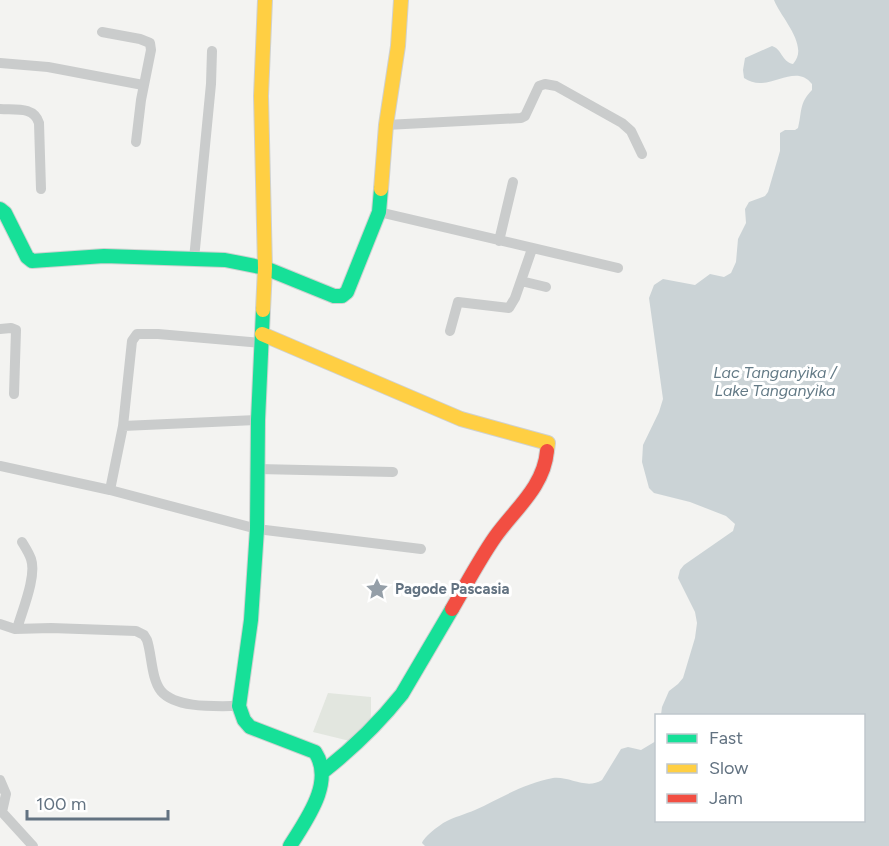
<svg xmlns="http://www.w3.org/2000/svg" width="889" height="846" font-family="Figtree,sans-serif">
<rect width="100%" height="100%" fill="#f3f3f1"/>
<!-- green -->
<path fill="#e2e6df" d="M328,693L371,697C371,721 373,727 354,742L313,732Z"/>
<!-- water -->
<path fill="#cbd3d6" d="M774,0H889V846H425L422,843C424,837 438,826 445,822C454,817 466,814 475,810C501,798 525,783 553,778C570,776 586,790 602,780L621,749L628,747L641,750L656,741V820H864V716L661,715L662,707L669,691L678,684L683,678L695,638L697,623L695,612L678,578L680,570L684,565L733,531L735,524L726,516L690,502L654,493L649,488L642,462L643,445L659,412L663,399L649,298L654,285L663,279L695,285L710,274L724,277L731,273L736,262L738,239L746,223L745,209L749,202L765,196L768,192L780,151V133L785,130H795L798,128C802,112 799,103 812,90V84C794,61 768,95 744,78L743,70L745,58L772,46C782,49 782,62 793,64C810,46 781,18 774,0Z"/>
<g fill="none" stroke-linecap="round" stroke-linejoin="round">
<!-- fast casing -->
<g stroke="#cfd1d0" stroke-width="16">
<path id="fast" d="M0,209L5,213L27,257L32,261L104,256L225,260L265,268L334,296H342L347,292L379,212L381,189
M263,310L258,420L257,529L251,620L239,706L244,720L250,727L315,752C335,782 306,820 290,846
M324,771C353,748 379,723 402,694L452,609"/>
</g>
<!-- slow casing -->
<g stroke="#cfd1d0" stroke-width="16">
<path id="slow" d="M381,189L386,125L398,46L401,0
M263,310L265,268L261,96L265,0
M262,334L461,419L548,443L547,451"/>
</g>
<!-- jam casing -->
<g stroke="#cfd1d0" stroke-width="16">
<path id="jam" d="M452,609C466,585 479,560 495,537C514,510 544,487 547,451"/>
</g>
<!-- street -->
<path stroke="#cacccc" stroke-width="10" d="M102,32L140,39L150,43L151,50L141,100L136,142
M0,63L48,67L143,85
M0,109C15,110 34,106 39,123L41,189
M386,125L521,118L525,116L539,86L545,84L556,86L622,123L631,131L642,154
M379,212L618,268
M499,241L513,182
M194,259L211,84L212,51
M521,281L546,287
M0,329L11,328L16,330L14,394
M450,331L458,302L509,308L515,298L532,249
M123,426L132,341L137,334H158L261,343
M0,466L110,490L257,529L421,549
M258,469L393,472
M110,490L123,426L258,420
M0,624L15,629L51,628L136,631L144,635L147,640C152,655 151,678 161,691C176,709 218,706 239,706
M17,629C22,611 37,576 31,559C29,553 25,547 22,542
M0,780L6,794L2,812L33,846"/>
<!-- fast -->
<use href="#fast" stroke="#16e098" stroke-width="14"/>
<!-- slow -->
<use href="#slow" stroke="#ffcf43" stroke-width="14"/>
<!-- jam -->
<use href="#jam" stroke="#f24e42" stroke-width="14"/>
</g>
<!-- icons -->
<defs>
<g id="sight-bare" transform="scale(1.8)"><path d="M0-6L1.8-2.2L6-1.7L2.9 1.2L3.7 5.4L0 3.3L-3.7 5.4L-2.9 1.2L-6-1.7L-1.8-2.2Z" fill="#959fa8" stroke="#fff" stroke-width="2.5" paint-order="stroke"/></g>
</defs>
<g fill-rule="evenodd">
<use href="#sight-bare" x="377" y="589"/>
</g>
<g text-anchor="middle" stroke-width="6" stroke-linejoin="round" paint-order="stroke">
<!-- poi labels -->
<g font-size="15" font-weight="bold" fill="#627281" stroke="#fff" text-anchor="start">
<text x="395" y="594">Pagode Pascasia</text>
</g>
<!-- water labels -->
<g font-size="16" font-style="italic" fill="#637a86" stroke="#fff">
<text x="775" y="378">Lac Tanganyika /<tspan x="775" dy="18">Lake Tanganyika</tspan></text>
</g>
</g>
<!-- legend -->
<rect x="655" y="714" width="210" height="108" fill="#ffffff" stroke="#c0c7cd" stroke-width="1.5"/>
<rect x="667" y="734" width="30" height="9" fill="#16e098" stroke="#c0c7cd" stroke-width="1.5"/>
<text x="709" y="744" font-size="18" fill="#627281">Fast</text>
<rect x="667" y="764" width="30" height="9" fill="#ffcf43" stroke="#c0c7cd" stroke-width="1.5"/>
<text x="709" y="774" font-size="18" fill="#627281">Slow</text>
<rect x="667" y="794" width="30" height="9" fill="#f24e42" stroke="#c0c7cd" stroke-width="1.5"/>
<text x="709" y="804" font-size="18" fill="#627281">Jam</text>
<!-- scale -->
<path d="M27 810v9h141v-9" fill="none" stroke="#627281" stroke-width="3"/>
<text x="36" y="810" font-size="18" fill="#627281" stroke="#ffffff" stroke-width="4.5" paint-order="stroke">100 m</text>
</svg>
